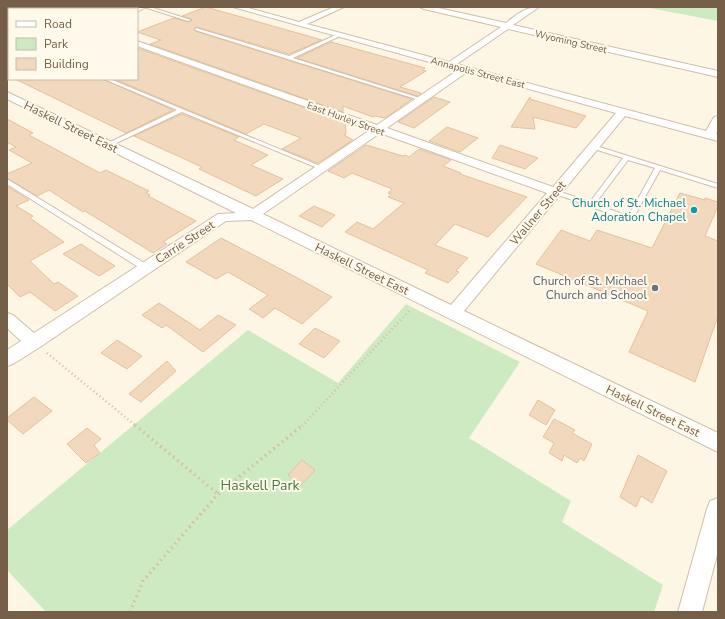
<svg xmlns="http://www.w3.org/2000/svg" width="725" height="619" font-family="'Nunito Sans',sans-serif">
<rect width="100%" height="100%" fill="#fdf6e5"/>
<!-- green -->
<path fill="#ceeac3" d="M644,7H718V21Z
M406,304L520,362L469,438L571,501L562,522L663,585L654,612H46L7,570V530L248,330L338,383Z"/>
<!-- building -->
<path fill="#f2d8bc" stroke="#e5c19c" d="M206,7L322,40L289,54L196,27L194,29L195,31L412,99L385,118L375,116L373,117L343,106V112L150,44L161,40L137,32L174,18L188,22L191,21V19L182,16Z
M331,42L425,68L423,70L426,71L400,87L421,93L417,96L297,58Z
M137,48L345,122L346,134L344,135L353,140L318,163L282,149L301,138L264,124L246,134L114,79H137Z
M15,79H103L173,110L126,133Z
M434,97L450,102L414,128L398,122Z
M530,97V99L586,116L576,128L533,117L535,129L511,127Z
M182,114L239,137L234,140L268,155L251,165L283,179L256,196L199,169L202,167L134,136Z
M7,119L33,133L29,135L100,173L106,170L149,191L146,193L150,195L148,196L196,221L163,242L167,244L153,253L85,211L83,212L49,190L37,196L7,178V174L32,163L9,150L16,147L9,143L7,144Z
M447,127L478,138L460,152L429,141Z
M366,145L403,156L405,155L409,157L419,149L451,160L443,166L461,173L460,174L527,197L488,237L455,224L435,245L468,258L456,271L459,272L448,283L425,273L428,270L345,232L357,222L373,229L404,203L388,197L391,194L388,193L392,189L352,173L344,178L328,171Z
M500,145L538,158L525,169L492,158Z
M7,186L29,200L16,206L33,216L30,218L64,242L30,261L54,284L58,282L78,296L55,311L30,292L20,297L7,284Z
M680,193L705,200V198L718,202V206L705,236L718,241V316L695,382L629,352L648,311L536,264L561,230L590,241L597,230L652,248Z
M314,206L335,215L322,227L299,216Z
M221,238L292,275L332,297L302,324L275,308L263,318L249,309L268,295L228,272L216,279L186,262Z
M81,244L96,254L115,266L99,276L63,254Z
M159,303L200,330L218,315L236,325L203,352L166,325L162,328L142,315Z
M315,328L340,341L324,358L299,344Z
M117,340L142,356L127,369L101,353Z
M167,361L176,371L141,402L129,394Z
M34,397L52,411L23,434L7,420V418Z
M538,400L555,410L546,425L529,415Z
M554,419L575,430L572,433L592,444L584,461L580,458L577,463L564,455L562,461L549,453L554,443L543,437Z
M87,428L101,439L94,445L100,453L86,463L67,444Z
M638,455L667,471L652,503L641,496L636,507L620,497Z
M302,460L315,470L301,485L288,475Z"/>
<g fill="none" stroke-linecap="round" stroke-linejoin="round">
<!-- lane casing -->
<g stroke="#cebfab" stroke-width="2">
<path id="lane" d="M144,7H150L191,20L188,21Z
M196,28L289,56L338,34H340V36L293,58L423,99L419,100L195,30Z
M7,35H9V38H7Z
M104,79H110L325,168L322,170L320,169L182,112L110,146H106V144L177,110Z
M593,145L718,184V188L660,170L634,217L631,219L622,218L553,193L552,192L555,190L590,202L623,158L591,148L590,147ZM628,160L655,168L629,215H625L595,204Z
M7,179L149,266L150,268L149,270H143L7,184Z"/>
</g>
<!-- street casing -->
<g stroke="#cebfab" stroke-width="2">
<path id="street" d="M32,7H42L45,9H35Z
M233,7H245L299,22L334,7H344L307,24L449,62L501,27L424,9L420,7H434L506,23C516,15 525,7 539,7L513,25L718,71V77L508,29L457,64L706,131L714,117L718,116V129L716,134L718,135V141L625,116L464,311L718,433V452L251,220L226,221L40,347L13,364L7,366V350L21,341L7,328V313L13,315L34,333L218,214L236,213L7,99V92L253,209L370,130L137,46V41L377,125L458,70ZM467,72L616,113L553,187L387,128ZM380,133L547,193L451,305L263,214Z
M718,498V551L702,612H678L707,509L710,501Z"/>
</g>
<!-- secondary casing -->
<g stroke="#d1c0a8" stroke-width="2">
<path id="secondary" d="M132,7H146L137,12V9H131Z
M9,51V59L7,60V52Z"/>
</g>
<!-- path-far1 -->
<path stroke="#d7bc9f" stroke-width="2.5" stroke-dasharray="1 3" stroke-linecap="butt" d="M47,353L136,426
M302,426L411,309"/>
<!-- path -->
<path stroke="#d7bc9f" stroke-width="3.5" stroke-dasharray="1.5 4" stroke-linecap="butt" d="M135,425L218,494
M130,612L143,581L218,494L303,425"/>
<!-- lane -->
<use href="#lane" fill="#fff" fill-rule="evenodd"/>
<!-- street -->
<use href="#street" fill="#fff" fill-rule="evenodd"/>
<!-- secondary -->
<use href="#secondary" fill="#fff" fill-rule="evenodd"/>
</g>
<!-- markers -->
<circle fill="#0f9aa8" stroke="#fffaeb" stroke-width="1.5" cx="694" cy="210" r="4"/>
<circle fill="#6b7280" stroke="#fffaeb" stroke-width="1.5" cx="655" cy="288" r="4"/>
<g text-anchor="middle" stroke-width="4" stroke-linejoin="round" paint-order="stroke">
<!-- far-street labels -->
<g font-size="10" fill="#765f49" stroke="#fffaeb">
<text transform="translate(571 41) rotate(13)" y="4">Wyoming Street</text>
<text transform="translate(478 72) rotate(15)" y="4">Annapolis Street East</text>
<text transform="translate(346 118) rotate(20)" y="4">East Hurley Street</text>
</g>
<!-- street labels -->
<g font-size="12" fill="#765f49" stroke="#fffaeb">
<text transform="translate(71 127) rotate(26)" y="4">Haskell Street East</text>
<text transform="translate(538 213) rotate(-50)" y="4">Wallner Street</text>
<text transform="translate(185 242) rotate(-33)" y="4">Carrie Street</text>
<text transform="translate(362 269) rotate(26)" y="4">Haskell Street East</text>
<text transform="translate(653 411) rotate(26)" y="4">Haskell Street East</text>
</g>
<!-- culture labels -->
<g font-size="12" fill="#0d838f" stroke="#fffaeb" text-anchor="end">
<text x="686" y="207">Church of St. Michael<tspan x="686" dy="14">Adoration Chapel</tspan></text>
</g>
<!-- worship labels -->
<g font-size="12" fill="#5b616d" stroke="#fffaeb" text-anchor="end">
<text x="647" y="285">Church of St. Michael<tspan x="647" dy="14">Church and School</tspan></text>
</g>
<!-- near-park labels -->
<g font-size="14" fill="#4b7c42" stroke="#fffaeb">
<text x="260" y="490">Haskell Park</text>
</g>
</g>
<!-- border -->
<rect width="725" height="619" fill="none" stroke="#765f49" stroke-width="16"/>
<!-- legend -->
<rect x="8" y="8" width="130" height="72" fill="#fffaeb" stroke="#c8bcaa"/>
<rect x="16" y="21" width="20" height="6" fill="#ffffff" stroke="#c8bcaa"/>
<text x="44" y="28" font-size="12" fill="#765f49">Road</text>
<rect x="16" y="38" width="20" height="12" fill="#ceeac3" stroke="#c8bcaa"/>
<text x="44" y="48" font-size="12" fill="#765f49">Park</text>
<rect x="16" y="58" width="20" height="12" fill="#f2d8bc" stroke="#c8bcaa"/>
<text x="44" y="68" font-size="12" fill="#765f49">Building</text>
</svg>
